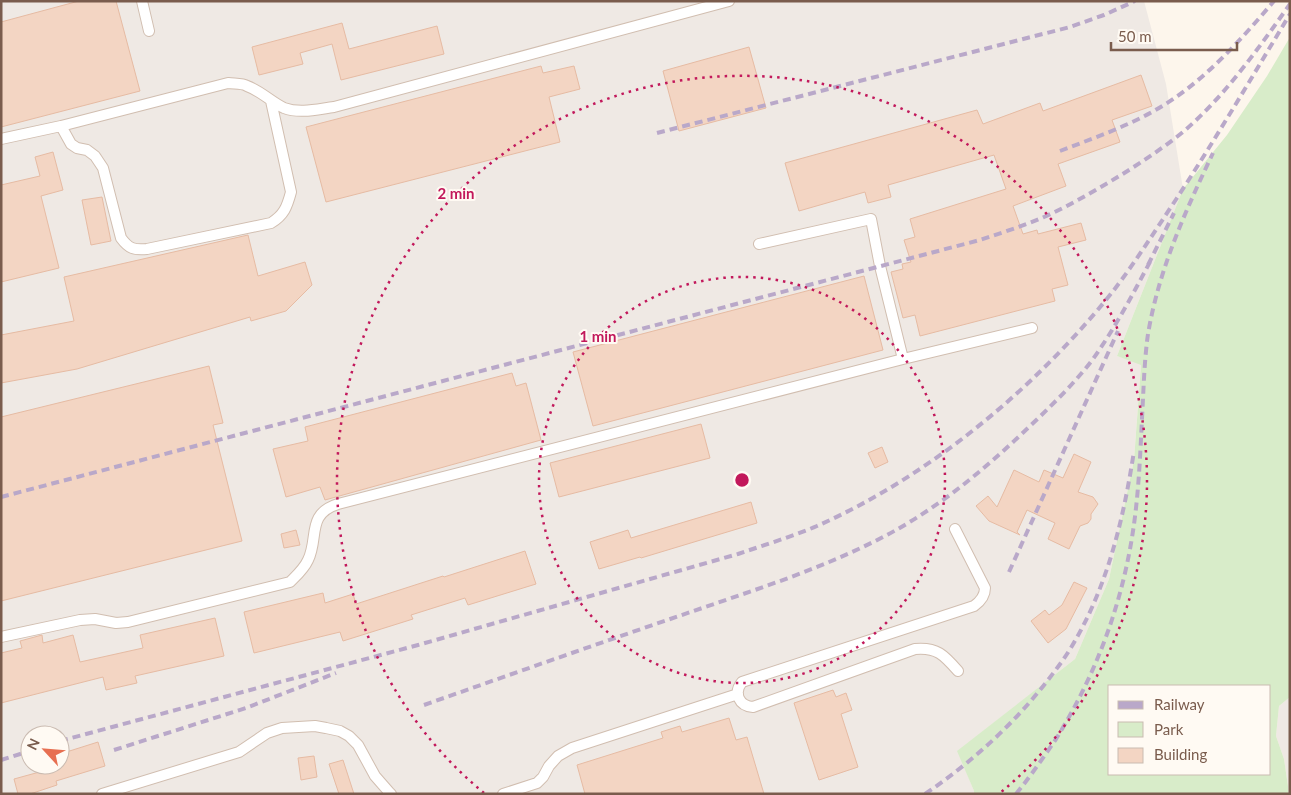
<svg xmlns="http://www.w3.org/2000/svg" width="1291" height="795" font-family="Lato,sans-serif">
<rect width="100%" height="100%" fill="#fdf6ec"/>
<!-- industrial -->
<path fill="#efe9e4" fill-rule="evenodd" d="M1,1H1144L1166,84L1183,189L1117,356L1141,364L1134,460L1109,579L1075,659L958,751L974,791V794H1ZM30,735H60V765H30Z
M1290,697V794H1288V786L1284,759L1276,736L1279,706Z"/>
<!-- green -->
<path fill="#d8ecc9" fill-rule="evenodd" d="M1290,37V697L1279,706L1276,736L1284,759L1288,786V794H974V791L957,751L1075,659L1109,579L1134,460L1141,365L1117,356L1183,189L1227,135L1267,76ZM1110,686H1270V774H1110Z"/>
<!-- building -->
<path fill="#f3d5c3" stroke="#e6bba3" d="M79,1H116L140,91L1,127V22Z
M342,23L349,49L437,26L444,54L341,80L332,44L300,53L303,64L259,75L252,47Z
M749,47L766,108L679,131L663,71Z
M541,66L543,73L574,66L580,89L549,97L560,142L326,202L306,127Z
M1141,75L1152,106L1112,120L1120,142L1058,164L1066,186L1013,206L1023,234L1037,230L1038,234L1081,223L1086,240L1058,247L1068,285L1052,289L1055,301L920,336L915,315L903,318L891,272L903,269L902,264L911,262L904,240L915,237L910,219L1006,189L994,155L888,185L891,197L868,203L865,192L799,211L785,163L977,110L983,124L1040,103L1043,111Z
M53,152L63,190L41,196L59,268L1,282V185L40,176L35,157Z
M102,197L111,241L91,245L82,200Z
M248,235L258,276L305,262L312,285L286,311L251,321L250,317L77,369L1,383V335L74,321L64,277Z
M864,276L883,350L593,426L573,352Z
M209,366L223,423L213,425L242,541L1,601V417Z
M512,373L516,386L526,383L541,440L325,500L320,487L286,497L273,449L308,441L305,427Z
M701,424L710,458L559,497L550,463Z
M882,447L888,462L875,468L868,453Z
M1074,454L1091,462L1078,492L1093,497L1098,504L1091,514V519L1088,523L1080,526L1069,549L1048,539L1055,523L1027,510L1017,532L1020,535L989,521L976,506L988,496L997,507L1014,470L1039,482L1044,470L1063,478Z
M751,502L757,523L641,558L640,557L599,569L590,542L628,530L631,538Z
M296,530L300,545L284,548L281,534Z
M525,551L536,584L468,605L465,598L411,615L413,619L343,641L340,632L254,653L244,612L323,593L325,603L353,594L356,604L443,576L444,577Z
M1074,582L1087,588L1066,629L1048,643L1031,621L1045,610L1049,615L1062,605Z
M215,618L224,656L135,676L137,683L106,690L103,677L1,703V653L22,648L20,641L42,635L43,643L73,635L80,662L143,648L140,635Z
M833,690L836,697L846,693L852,710L841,714L858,767L819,780L794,703Z
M729,718L736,740L747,737L764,794H585L577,765L663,738L661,732L680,726L682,732Z
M98,742L105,766L56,781L57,785L30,794H18L14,779L54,768L53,765H60V754Z
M314,756L317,777L301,780L298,758Z
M343,760L354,794H339L329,764Z"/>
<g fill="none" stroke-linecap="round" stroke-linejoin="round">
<!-- service casing -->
<g stroke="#d1beb0" stroke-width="12">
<path id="service" d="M142,1L149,31
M61,126L228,83C234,84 242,83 247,86C261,91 271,102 284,108C300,114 318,109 334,107L729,1
M1,139L61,126L71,144L77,148L87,150L95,156L103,168L121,238C129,249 134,250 147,249L271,223C284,215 287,207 291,192L271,101
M759,244L871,219L880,266L903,359
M955,529L985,588C985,596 981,601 974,606L742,682C733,693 739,706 753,707L915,649C937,647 944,655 958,671
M1,637L80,620L95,619L116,623L128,622L290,582C297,575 304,569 308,560C319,538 306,514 338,504L903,359L1032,328
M102,794L239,752L267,733L282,728L315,726L326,728L340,731L349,736L358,745L375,776L389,792L391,794
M503,794L537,783L543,777L549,766L558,756L572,748L738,694"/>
</g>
<!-- service -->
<use href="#service" stroke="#fff" stroke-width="10"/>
<!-- rail -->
<path stroke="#b9a8c9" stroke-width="4" stroke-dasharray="8 5" stroke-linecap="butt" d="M657,133L1070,27L1104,15L1135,1
M1060,151C1091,139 1123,128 1152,112C1200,86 1239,42 1274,1
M1148,265L1174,213
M1,497L980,240C1001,233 1023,226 1044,217C1071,205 1096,190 1121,175C1142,162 1163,148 1183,132C1225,96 1258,49 1290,4
M1009,572L1118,331
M424,705C509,675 594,645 679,616C748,592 820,570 885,536C940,507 985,469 1029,427C1052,405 1074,384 1093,359C1115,328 1133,294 1151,260
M60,741L418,645L738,554C764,545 791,537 817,526C930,476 1037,387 1114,290C1136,261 1155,231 1175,201C1215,140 1252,77 1290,14
M114,750L246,708L336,673
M1,760L30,751
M925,794C972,762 1013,725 1048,680C1058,667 1068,654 1076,639C1109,581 1124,516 1134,451
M1016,794C1030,777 1043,758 1056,739C1100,668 1127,591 1136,508C1140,472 1141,435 1143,399C1144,377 1145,355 1148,334C1159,269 1185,212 1213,153"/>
</g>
<!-- distance rings -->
<g fill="none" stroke="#c2185b" stroke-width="2.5" stroke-dasharray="2.5 5">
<circle cx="742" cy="480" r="203"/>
<path d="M484 793A405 405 0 1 1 1000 793"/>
</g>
<circle cx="742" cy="480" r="8" fill="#c2185b" stroke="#fffaf3" stroke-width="2.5"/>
<g font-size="15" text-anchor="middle" font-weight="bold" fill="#c2185b" stroke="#fffaf3" stroke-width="4" stroke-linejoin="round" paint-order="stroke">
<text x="456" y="199">2 min</text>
<text x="598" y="342">1 min</text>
</g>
<!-- border -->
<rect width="1291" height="795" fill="none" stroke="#7a5c4d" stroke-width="5"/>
<!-- legend -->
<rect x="1108" y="685" width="162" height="90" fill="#fffaf3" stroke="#cabbb1"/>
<rect x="1118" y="701" width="25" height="8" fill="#b9a8c9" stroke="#cabbb1"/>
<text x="1154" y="710" font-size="15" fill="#7a5c4d">Railway</text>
<rect x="1118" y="722" width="25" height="15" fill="#d8ecc9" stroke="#cabbb1"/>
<text x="1154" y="735" font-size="15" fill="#7a5c4d">Park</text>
<rect x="1118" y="748" width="25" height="15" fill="#f3d5c3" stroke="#cabbb1"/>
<text x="1154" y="760" font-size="15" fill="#7a5c4d">Building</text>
<!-- north arrow -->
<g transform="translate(45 750) rotate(296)"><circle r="24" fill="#fffaf3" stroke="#cabbb1"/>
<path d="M0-4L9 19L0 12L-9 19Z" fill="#e76f51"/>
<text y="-8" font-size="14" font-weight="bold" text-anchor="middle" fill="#7a5c4d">N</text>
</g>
<!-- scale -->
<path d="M1111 42v8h126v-8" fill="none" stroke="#7a5c4d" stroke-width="2.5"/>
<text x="1118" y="42" font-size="15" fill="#7a5c4d" stroke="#fffaf3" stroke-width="4" paint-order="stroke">50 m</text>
</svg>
